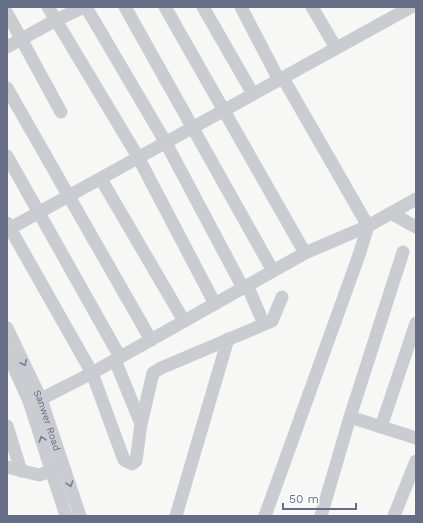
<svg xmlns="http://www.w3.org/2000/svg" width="423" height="523" font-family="'Work Sans',sans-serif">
<rect width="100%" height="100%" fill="#f7f8f5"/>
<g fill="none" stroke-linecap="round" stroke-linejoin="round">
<!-- minor -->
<g stroke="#cbccd1" stroke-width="13">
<path d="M48,7L138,157L215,304"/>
<path d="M86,7L166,143L243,288"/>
<path d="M125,7L273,271"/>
<path d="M165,7L305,253"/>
<path d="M203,7L253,94"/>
<path d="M241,7L279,80"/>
<path d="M312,7L336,48"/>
<path d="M7,13L61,112"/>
<path d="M7,47L56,20L84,7"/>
<path d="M7,88L151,340"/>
<path d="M7,156L120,357"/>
<path d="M101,179L184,321"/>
<path d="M391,213L416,227"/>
<path d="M7,223L92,373L124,460L132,464L136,461L141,424L153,373L161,368L272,321L282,297"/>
<path d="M7,230L411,7"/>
<path d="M247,285L264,324"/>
<path id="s1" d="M7,328L41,399L80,516"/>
<path d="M7,352L29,401L66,516"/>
<path d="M115,360L141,424"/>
<path d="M41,399L92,373L305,253L368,226L416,199"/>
<path d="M350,417L416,438"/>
<path d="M7,426L21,471"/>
<path d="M381,427L416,323"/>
<path d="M7,467L39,475L61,468"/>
<path d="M176,516L228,339"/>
<path d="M265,516L359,255L368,226L283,78"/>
<path d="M321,516L350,417L403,252"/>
<path d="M394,516L416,461"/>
</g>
</g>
<!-- one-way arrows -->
<defs><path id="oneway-chevron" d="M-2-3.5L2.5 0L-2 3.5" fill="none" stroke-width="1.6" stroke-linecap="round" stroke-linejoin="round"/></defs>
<g stroke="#757b92">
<use href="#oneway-chevron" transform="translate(24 363) rotate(64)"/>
<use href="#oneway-chevron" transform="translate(42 439) rotate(-108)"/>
<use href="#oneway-chevron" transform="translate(70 484) rotate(72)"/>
</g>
<g text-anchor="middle" stroke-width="4" stroke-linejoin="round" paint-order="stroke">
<!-- street labels -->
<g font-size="10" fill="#666d87" stroke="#fff">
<text dy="4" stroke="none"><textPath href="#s1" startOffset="101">Sanwer Road</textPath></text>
</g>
</g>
<!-- border -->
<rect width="423" height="523" fill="none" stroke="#666d87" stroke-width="16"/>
<!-- scale -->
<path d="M283 503v6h73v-6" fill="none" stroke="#666d87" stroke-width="2"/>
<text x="289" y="503" font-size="12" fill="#666d87" stroke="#ffffff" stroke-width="3" paint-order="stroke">50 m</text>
</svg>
